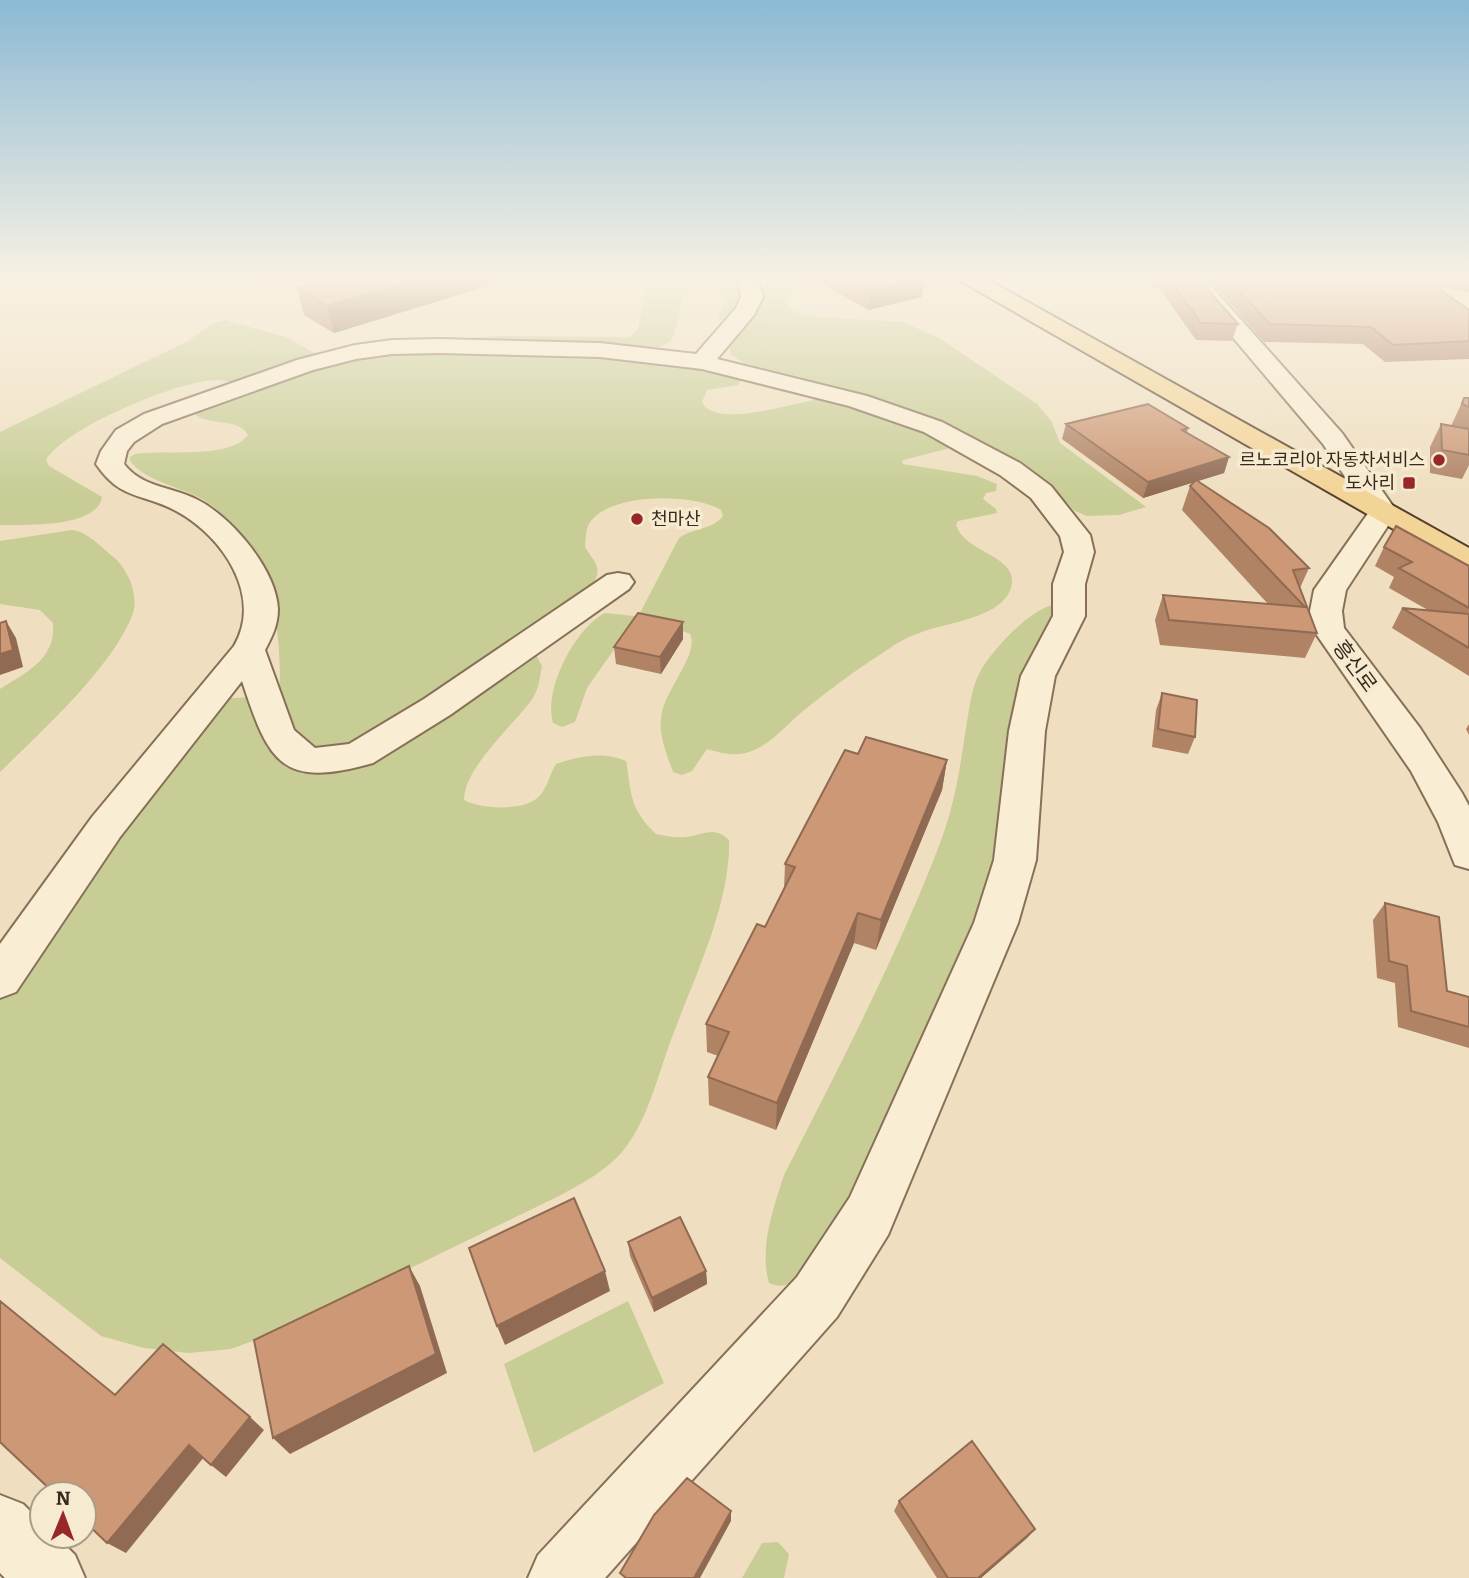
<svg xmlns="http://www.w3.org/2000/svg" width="1469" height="1578" font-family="Bitter,'Noto Sans KR',serif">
<rect width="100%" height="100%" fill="#efdfc0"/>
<!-- green -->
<path fill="#c7cd94" d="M627,276H738C745,294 742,312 723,321L717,318L725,301L724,293C668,280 687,309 671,341L660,347L633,348L429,341L497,336L630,337L638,329L646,289Z
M760,276H796L800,283L787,301L789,309L802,315L820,317L903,322L939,338L1037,404L1052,422L1060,443L1146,507L1119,515L1087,516L1075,511L1051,488L1002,453L937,421L872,399L748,366L730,354V347L760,303L764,281Z
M225,320L286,337L330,362L382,352L546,351L684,363L743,377L738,385L707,390L702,402C715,430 795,402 820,399C850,397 924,430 952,445L950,448L907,459L902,461L903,464L977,476L997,484L996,491L986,493L983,499L996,509L997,513L958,521L956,525C965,553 1015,555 1012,583C1008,616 952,622 928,630C915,634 901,640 890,648C860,667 831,688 803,711C786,725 771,745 749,752C733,757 722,753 707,749L692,771L682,775L673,772C667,755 659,737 661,719C662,692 700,655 690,634L678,629L627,631L587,688L575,722L562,727L553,723C543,690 575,628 605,613L634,616L640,613L679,538C692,528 713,530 723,516L721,510C693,493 612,493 591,521C585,528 586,538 585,547C593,561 603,566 594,582L552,617L532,648L542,666C540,677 539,688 533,698C515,724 464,767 464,800C480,809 521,811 536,799C547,791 549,775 556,764C578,756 604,751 626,761C632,795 629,808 656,834C666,836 676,838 686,837C703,835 714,825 729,840C731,904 693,980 671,1040C657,1077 648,1121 622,1152C606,1171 582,1183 561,1195L283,1330L231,1349L189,1353L144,1348L101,1336L0,1258V998L223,698L279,697C284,625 268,537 200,498C178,486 145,481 130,461V457L135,454C164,449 230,460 248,435C239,417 209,427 195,414L242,390C234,384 228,380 218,380C181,379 64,428 46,460L49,466L102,497C98,528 23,525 0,525V432L188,341L212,324Z
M72,530C88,532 100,546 112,556C127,567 139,594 133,613C114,666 40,733 0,772V689C27,672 56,659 53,623L40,610L0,604V541Z
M1058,604L1001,872L891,1135L807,1268C795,1280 787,1291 769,1283C759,1248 773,1209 784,1175C840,1065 898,954 942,838C954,804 960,770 965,734C969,714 970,690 980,672C991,651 1033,605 1058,604Z
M628,1301L664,1383L534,1453L504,1364Z
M778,1542L789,1554L784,1578H742L762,1543Z"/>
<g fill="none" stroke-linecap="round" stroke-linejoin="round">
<!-- minor casing -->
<g stroke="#887058" stroke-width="4">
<path id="minor" d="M737,276H757L763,297L754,315L717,359L867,396L942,422L1020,463L1051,486L1090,535L1094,552L1085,584V616L1055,676L1045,731L1036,860L1018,923L888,1235L837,1317L605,1578H528L538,1555L797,1277L850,1197L974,923L994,860L1009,731L1021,676L1053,616V584L1064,552L1060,536L1031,498L1000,475L924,432L849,406L702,369L600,357L438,353L392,354L356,359L313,370L162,424L134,442L127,451L124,464C141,487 172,487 196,499C231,516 276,569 278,609C278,625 272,637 265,650L294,730L315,748L349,744L424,699L607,575L618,573L629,575L634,582L629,589L450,715L373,763C281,789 269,763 242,681L120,837L16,992L0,998V944L92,817L234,646C263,596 223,537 178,512C143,492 122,502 96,464L101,451L116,430L144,414L297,360L355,345L392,340L438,339L600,343L696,354L736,308L741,297Z
M1181,276H1202L1342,433L1397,512L1346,590L1342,611L1344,628L1420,728L1462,793L1469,806V869L1455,865L1438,822L1411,771L1312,628L1310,611L1314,590L1369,512L1323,444Z
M0,1495L23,1504L42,1523V1536H56L75,1555L85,1578H5L0,1573Z"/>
</g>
<!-- major casing -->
<g stroke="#553e2c" stroke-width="4">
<path id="major" d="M956,276H981L1469,548V569L1458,566L959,280Z"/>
</g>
<!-- minor -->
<use href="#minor" fill="#f9edd3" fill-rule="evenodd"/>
<!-- major -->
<use href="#major" fill="#f3d497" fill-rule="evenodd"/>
</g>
<!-- wall -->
<path fill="#b08365" d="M340,276H520L334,333L304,315L297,288Z
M809,276H923L925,277L922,297L868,310Z
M1144,276H1196L1238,324L1232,341L1196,340L1162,292L1147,281L1148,278Z
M1206,276H1469V292L1435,286L1469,310V359L1385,362L1363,344L1264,342Z
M1464,398H1469V465L1462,479L1430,473V447L1441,424L1451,426Z
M1066,424L1188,428L1187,433L1229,457L1224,473L1198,481L1309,568L1300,588L1317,633L1305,658L1160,645L1155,620L1163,595L1268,604L1182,510L1190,486L1194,482L1143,498L1062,439Z
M1384,547L1469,566V676L1392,628L1402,608L1428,610L1389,588L1394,577L1375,566Z
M683,622V639L661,674L616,664L614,647Z
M1162,693L1195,737L1188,754L1152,747L1156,710Z
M1469,724V735L1466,729Z
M858,754L947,760L942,790L876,950L854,943L776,1130L709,1105L708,1077L718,1056L707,1052L706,1024L765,927L784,888L785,864Z
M1385,903L1447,991L1469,997V1048L1398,1027L1395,983L1377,978L1373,920Z
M628,1242L706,1271L707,1284L654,1312L630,1256Z
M899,1501L1035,1529L1027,1538L981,1578H937L894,1511Z"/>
<!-- shaded-wall -->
<path fill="#906a52" d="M428,276H520L334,333L327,306Z
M925,277L922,297L868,310L870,290Z
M1229,457L1224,473L1143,498L1148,482Z
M6,621L16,638L23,667L0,675V654Z
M683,622V639L661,674L660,657Z
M947,760L942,790L876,950L881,920Z
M858,913L854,943L776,1130L777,1103Z
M409,1266L420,1286L447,1373L290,1454L273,1438Z
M605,1271L610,1291L505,1345L497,1326Z
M706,1271L707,1284L654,1312L652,1298Z
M250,1417L264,1430L226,1477L211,1465Z
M189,1445L204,1457L126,1553L107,1543Z
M731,1511V1521L700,1578H694Z
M1035,1529L1027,1538L981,1578H978Z"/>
<!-- building -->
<path fill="#cd9875" stroke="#906a52" stroke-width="2" d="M340,276H428L327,306L297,288Z
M845,276H923L925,277L870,290Z
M1167,276H1196L1238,324L1201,323Z
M1225,276H1420L1469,310V341L1393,345L1371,327L1270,324Z
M1464,398H1469V407L1462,404Z
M1148,404L1188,428L1182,430L1229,457L1148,482L1066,424Z
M1441,424L1469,429V455L1442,450Z
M1196,480L1269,528L1309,568L1293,570L1317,633L1169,620L1163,595L1305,607L1190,486Z
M1396,526L1469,566V608L1399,568L1412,562L1384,547Z
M1402,608L1469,614V648Z
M638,613L683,622L660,657L614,647Z
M6,621L13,650L0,654V623Z
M1162,693L1197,700L1195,737L1158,729Z
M866,737L947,760L881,920L858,913L777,1103L708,1077L729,1032L706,1024L757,924L765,927L795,867L785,864L845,750L858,754Z
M1385,903L1439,917L1447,991L1469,997V1027L1411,1011L1407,966L1389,961Z
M574,1198L605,1271L497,1326L469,1248Z
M680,1217L706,1271L652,1298L628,1242Z
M409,1266L436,1354L273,1438L254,1340Z
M0,1301L115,1395L163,1344L250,1417L211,1465L189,1445L107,1543L84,1521V1494H55L0,1442Z
M972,1441L1035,1529L978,1578H948L899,1501Z
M687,1478L731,1511L694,1578H626L620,1573L654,1515Z"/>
<!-- sky -->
<linearGradient id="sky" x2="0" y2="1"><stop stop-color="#8cb9d4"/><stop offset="0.56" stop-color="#f8f1e3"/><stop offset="1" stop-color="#f8f1e3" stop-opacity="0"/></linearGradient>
<rect width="1469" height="497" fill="url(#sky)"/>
<!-- markers -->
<g fill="#98272a" stroke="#f6ead0" stroke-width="2.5">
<circle cx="1439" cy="460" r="7"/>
<rect x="1402" y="476" width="14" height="14" rx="3.5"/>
<circle cx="637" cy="519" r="7"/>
</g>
<g text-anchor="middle" stroke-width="7" stroke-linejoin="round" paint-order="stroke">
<!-- far-poi labels -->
<g font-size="18" fill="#37291c" stroke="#f6ead0" text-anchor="end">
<text x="1425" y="466">르노코리아 자동차서비스</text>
<text x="1395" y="489">도사리</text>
<text x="651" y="525" text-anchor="start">천마산</text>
</g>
<!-- street labels -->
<g font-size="21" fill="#37291c" stroke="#f6ead0">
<text transform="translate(1355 666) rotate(54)" y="7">흥신로</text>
</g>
</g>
<!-- north arrow -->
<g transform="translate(63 1515) rotate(1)"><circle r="33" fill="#f6ead0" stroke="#aa9d88" stroke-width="2"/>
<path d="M0-5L12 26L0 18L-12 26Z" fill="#98272a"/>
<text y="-10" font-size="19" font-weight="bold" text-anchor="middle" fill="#37291c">N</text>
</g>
</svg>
